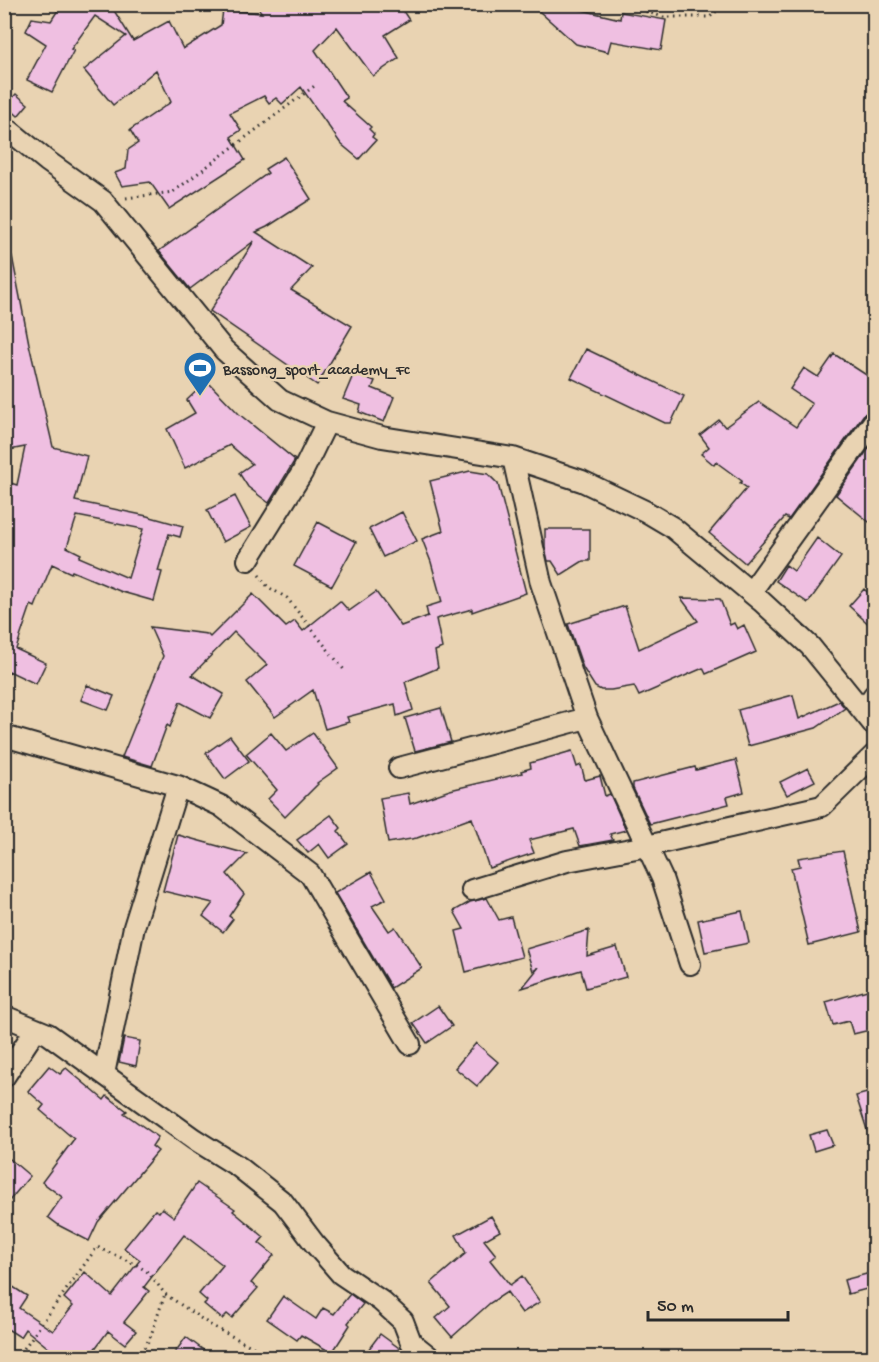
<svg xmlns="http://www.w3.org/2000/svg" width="879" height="1362" font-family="'Gochi Hand',sans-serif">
<rect width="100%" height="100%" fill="#e9d3b2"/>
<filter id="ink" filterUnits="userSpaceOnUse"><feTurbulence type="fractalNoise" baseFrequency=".0167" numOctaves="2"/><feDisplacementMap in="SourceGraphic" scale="12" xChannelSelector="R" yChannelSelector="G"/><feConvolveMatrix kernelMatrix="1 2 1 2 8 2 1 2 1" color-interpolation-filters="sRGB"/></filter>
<g filter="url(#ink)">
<!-- building -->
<path fill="#efbfe1" stroke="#2b2b2b" stroke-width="1.5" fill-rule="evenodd" d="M62,4H110L133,41L169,21L183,49L221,25L223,10L262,13L255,4L399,5L409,20L385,35L399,58L373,76L337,27L315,50L347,98L342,101L371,127L369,129L374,134L372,137L376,140L359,159L341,144L301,87L282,104L276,98L269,103L264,96L230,113L241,130L231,137L245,160L169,209L150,182L122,186L115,173L126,169L128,150L138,143L130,130L171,102L156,70L113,105L84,70L126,36L95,16L71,49L74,50L52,92L27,80L46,44L26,31L32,18L51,21Z
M531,4H569L574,8L620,19L621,12L666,20L661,50L611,41L608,52L576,44Z
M16,94L28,104L18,116L6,105Z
M284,157L311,199L267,227L256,232L312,268L291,290L352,326L317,385L210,311L254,241L190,289L159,251L268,173L265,169Z
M12,256L29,344L53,447L87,456L75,501L147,516L183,526L180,537L169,534L158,571L162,572L154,601L122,592L72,571L71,573L52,564L35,607L31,605L16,649L46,663L36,684L9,671L7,677L4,676V481L17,485L25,447L4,451V390H8L4,374V257ZM77,516L143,529L128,578L79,557L81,554L67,547Z
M586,349L684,396L671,423H665L571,378Z
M834,354L874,380V409L864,414L789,519L785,517L745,563L709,533L747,488L740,483L742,481L716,462L714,465L701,454L709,447L700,435L719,420L725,427L759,402L796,427L812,404L790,389L804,368L818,377Z
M354,373L375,381L372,388L394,397L384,422L359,412L361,405L343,399Z
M207,381L239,414L295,460L269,503L248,487L239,473L252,464L230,445L185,468L167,429L195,413L187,400Z
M874,441V526L836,495Z
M470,471L488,474L498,484L526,593L472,612V609L436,619L442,648L435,651L438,668L405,682L413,710L397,716L395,704L347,717L349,722L325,729L313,690L275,717L247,682L267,665L234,632L192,675L224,694L210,718L180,702L170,727L167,725L152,766L122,757L163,656L150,627L207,634L210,637L253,594L286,627L295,621L303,631L340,601L349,611L376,592L401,626L428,616L426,607L442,602L431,562L422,539L443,531L430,481Z
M235,496L251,527L223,542L207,510Z
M402,512L417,541L383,557L369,529Z
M318,522L356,542L332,586L294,566Z
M545,529H590V561H583L561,575L552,561H548L545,548Z
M817,538L841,557L808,603L776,581L786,565L794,571Z
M864,589L874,598V629L849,606Z
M681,598L720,599L730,625L734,623L737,629L744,625L756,652L706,674L703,668L639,696L634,686L611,690H601L595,687L583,668L568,624L625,606L639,649L698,621Z
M87,685L114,696L108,710L81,700Z
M793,695L799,719L839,701L845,708L816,728L748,746L738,710Z
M441,708L451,742L415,751L405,718Z
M271,733L286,751L313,733L338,768L317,783L318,784L285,817L268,799L277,790L246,754Z
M230,736L249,761L225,779L206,753Z
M572,751L577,767L581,765L585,780L600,776L605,796L610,794L626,830L610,834L613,840L580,846L574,829L529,840L534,853L489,868L472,818L417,838L388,843L380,798L408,793L410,804L450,790L522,773L521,771L531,768L530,763Z
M736,760L744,792L727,797L729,804L650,824L633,788V783L695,767L696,770Z
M808,768L815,781L787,795L780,782Z
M331,815L341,828L338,831L348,844L329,858L319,844L308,853L297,840Z
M178,835L247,854L227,874L244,894L229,916L233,919L223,932L203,916L213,903L163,891Z
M843,851L861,932L809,945L791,868L800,866L798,858Z
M371,872L386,899L372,906L389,931L395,927L422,968L391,988L335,893Z
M487,898L499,920L511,917L522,957L466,972L456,931L464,929L454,911L470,902Z
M742,911L749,943L705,952L698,920Z
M589,930L587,956L617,947L626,977L586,988L581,970L522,988L539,967L533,971L526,949Z
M874,988V1029L853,1034L849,1021L833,1025L826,1002Z
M438,1006L452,1026L427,1043L413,1023Z
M124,1038L140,1041L136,1066L119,1062Z
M476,1043L498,1062L477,1086L455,1068Z
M49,1066L60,1074L66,1068L104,1100L107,1096L127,1111L124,1113L158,1137L152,1146L158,1151L98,1222L89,1241L60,1226L48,1217L62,1197L42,1182L74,1139L40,1110L44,1105L28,1091Z
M874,1091V1142H871L856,1096Z
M827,1130L833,1145L814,1151L809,1135Z
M4,1154L30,1176L4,1207Z
M197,1183L235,1209L233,1211L264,1237L259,1243L274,1255L251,1283L258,1288L232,1318L227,1314L222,1319L204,1304L207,1301L199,1294L223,1265L184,1235L144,1287L149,1291L124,1322L136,1331L125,1344L108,1331L88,1358H61L25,1329L20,1337L6,1328L4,1330V1281L27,1296L19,1308L53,1331L73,1306L64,1298L85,1272L112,1296L140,1260L124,1248L155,1210L159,1212L162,1208L174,1217Z
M491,1216L500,1231L484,1240L496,1255L490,1260L510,1285L522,1276L540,1302L522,1313L507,1292L490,1303L452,1337L436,1318L450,1306L431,1283L466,1253L456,1235Z
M874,1272V1287L848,1294L844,1280Z
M350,1294L363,1304L348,1323L350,1325L332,1353L301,1335L297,1340L267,1319L283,1296L316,1319L323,1308L334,1314Z
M380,1334L410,1356L411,1358H362Z
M186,1337L214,1358H171Z"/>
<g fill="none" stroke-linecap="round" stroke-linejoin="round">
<!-- minor casing -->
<g stroke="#2b2b2b" stroke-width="24">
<path id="minor" d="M4,126L47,161L103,201L224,350L280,400L327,422L382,437L513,458L582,481L645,511L672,527L761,601L810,646L874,725
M513,458L541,583L587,718L662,878L690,964
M248,560L302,473L327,422
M751,592L874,421
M863,711L874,695
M4,736L178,786L221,806L310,874L410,1044
M399,768L587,718
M472,890L567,861L647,846L822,806L874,755
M4,1016L48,1034L194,1139L239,1167L283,1202L314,1243L341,1274L381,1301L403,1321L411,1342L431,1358
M104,1074L134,927L178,786
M4,1077L36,1029"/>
</g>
<!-- path -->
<path stroke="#2b2b2b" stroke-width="3" stroke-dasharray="1.5 4.5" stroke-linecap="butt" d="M623,4L663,17H710L724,4
M126,198L173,192L317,84
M259,575L268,587L287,598L345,671
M17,1358L97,1247L137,1265L149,1273L165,1294L212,1326L274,1358
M138,1358L150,1338L165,1294"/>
<!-- minor -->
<use href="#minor" stroke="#e9d3b2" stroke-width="20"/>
</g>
</g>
<!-- icons -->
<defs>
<g id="stadium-pin" transform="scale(1.725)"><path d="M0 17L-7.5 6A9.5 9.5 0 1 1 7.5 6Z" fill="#1f6fb2" stroke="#e9d3b2"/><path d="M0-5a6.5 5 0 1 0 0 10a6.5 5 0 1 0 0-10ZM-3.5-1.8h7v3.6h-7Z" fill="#fff"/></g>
</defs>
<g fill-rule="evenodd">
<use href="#stadium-pin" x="200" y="368"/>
</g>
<g text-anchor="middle" stroke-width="5" stroke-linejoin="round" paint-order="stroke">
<!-- poi labels -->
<g font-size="16" fill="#2b2b2b" stroke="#e9d3b2" text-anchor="start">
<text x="223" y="374">Bassong_sport_academy_Fc</text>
</g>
</g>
<!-- margin -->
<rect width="879" height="1362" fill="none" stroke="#e9d3b2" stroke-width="24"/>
<rect x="12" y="12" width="855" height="1338" fill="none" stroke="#2b2b2b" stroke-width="2" filter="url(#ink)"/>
<!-- scale -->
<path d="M648 1311v9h140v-9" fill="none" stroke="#2b2b2b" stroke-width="3"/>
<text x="657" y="1311" font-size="18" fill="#2b2b2b" stroke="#e9d3b2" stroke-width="4.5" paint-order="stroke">50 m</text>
</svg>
